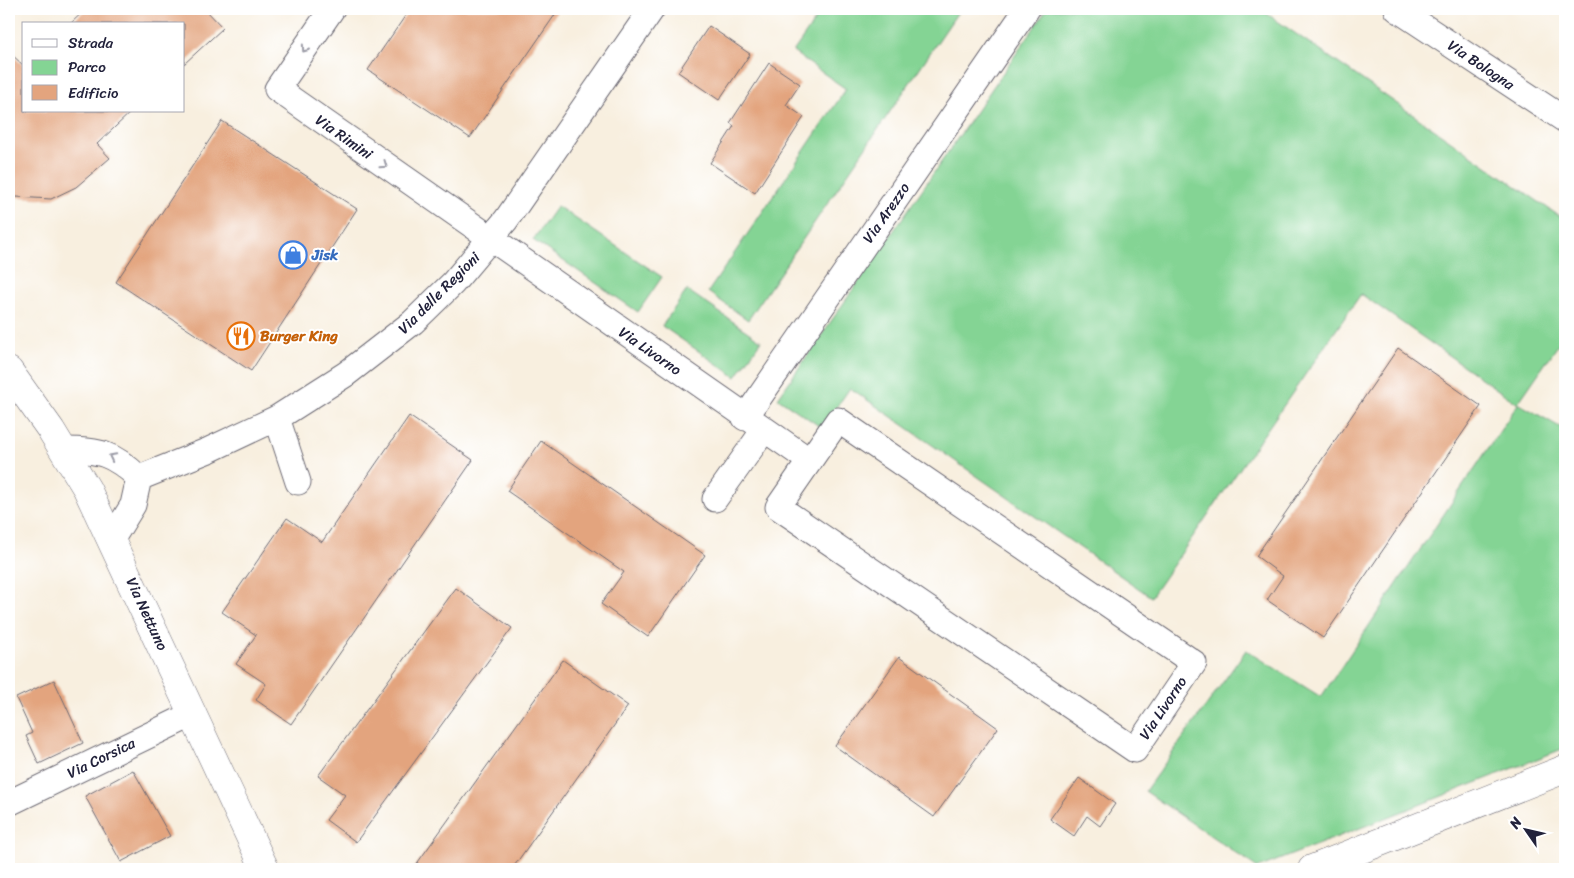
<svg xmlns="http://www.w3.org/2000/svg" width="1574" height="878" font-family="Sriracha,sans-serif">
<rect width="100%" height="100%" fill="#fff"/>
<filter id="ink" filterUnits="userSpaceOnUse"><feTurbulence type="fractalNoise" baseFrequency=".02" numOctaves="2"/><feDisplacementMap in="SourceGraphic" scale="10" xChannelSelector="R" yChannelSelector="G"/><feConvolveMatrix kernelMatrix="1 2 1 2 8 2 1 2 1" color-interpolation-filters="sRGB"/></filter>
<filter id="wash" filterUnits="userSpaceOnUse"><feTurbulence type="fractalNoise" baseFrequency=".0096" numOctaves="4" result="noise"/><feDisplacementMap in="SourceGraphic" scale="20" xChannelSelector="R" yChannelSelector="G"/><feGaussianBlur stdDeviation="1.12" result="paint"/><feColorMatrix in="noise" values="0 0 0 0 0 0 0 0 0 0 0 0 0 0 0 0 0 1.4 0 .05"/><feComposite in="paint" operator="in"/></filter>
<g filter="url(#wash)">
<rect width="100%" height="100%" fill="#f8efdf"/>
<!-- green -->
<path fill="#84d494" stroke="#537b68" d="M823,9H960L748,320L708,292L846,89L793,52Z
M1047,9H1260L1565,220V335L1518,403L1565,430V748L1258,868L1145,791L1246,650L1321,697L1518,404L1361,294L1151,597L850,388L822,428L778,398Z
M557,206L662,277L638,312L533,240Z
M687,290L761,341L736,377L662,326Z"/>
<g id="blocks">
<!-- building -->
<path fill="#e3a47e" d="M86,9H205L223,28L184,64V24H70Z
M410,9H559L470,138L368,70Z
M709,26L750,54L719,100L678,72Z
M9,52L24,66V111H132L97,144L110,158L76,187L51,199L16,197L9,193Z
M769,63L800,84L786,105L804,117L755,193L710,163L734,126L730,123Z
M222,121L357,209L251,371L116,282Z
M1398,348L1481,406L1323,638L1267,600L1283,576L1256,556Z
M409,416L473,460L291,724L256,700L266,684L236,664L256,635L222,612L287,518L322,542Z
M541,441L705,555L648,637L601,604L624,572L507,491Z
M456,588L512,628L356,842L326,820L345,795L318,776Z
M899,657L998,728L934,817L835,746Z
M563,660L628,706L512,869H413Z
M54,680L83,743L39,764L26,736L32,733L16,698Z
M133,770L170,836L121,862L85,796Z
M1079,778L1115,804L1100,826L1087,816L1074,836L1050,819Z"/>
</g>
</g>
<g filter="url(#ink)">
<use href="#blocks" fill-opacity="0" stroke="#6d6a74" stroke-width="1"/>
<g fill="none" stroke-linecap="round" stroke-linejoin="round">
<!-- minor casing -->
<g stroke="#6d6a74" stroke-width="27">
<path id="minor" d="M332,9L277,89L810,461
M1397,9L1565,120
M277,418L298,482
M745,418L1027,9
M838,420L1194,663L1135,750L778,507Z
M64,450C99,450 113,453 139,478L133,505L112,539
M139,478L209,450L277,418L346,374L413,322L453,283L506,220L652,9
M715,499L764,430
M9,803L193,714"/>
</g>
<!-- major casing -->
<g stroke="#6d6a74" stroke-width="29">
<path id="major" d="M9,371L51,430L87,489L265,869
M1312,869L1565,769"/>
</g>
<!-- minor -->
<use href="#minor" stroke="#fff" stroke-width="25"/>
<!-- major -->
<use href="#major" stroke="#fff" stroke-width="28"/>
</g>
<!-- one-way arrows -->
<defs><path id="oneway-chevron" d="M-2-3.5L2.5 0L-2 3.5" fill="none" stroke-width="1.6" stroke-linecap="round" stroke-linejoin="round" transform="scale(1.25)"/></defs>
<g stroke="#9c9ca7">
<use href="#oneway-chevron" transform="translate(305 49) rotate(125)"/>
<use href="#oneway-chevron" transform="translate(384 165) rotate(35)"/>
<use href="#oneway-chevron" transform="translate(112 457) rotate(-153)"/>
</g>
</g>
<!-- icons -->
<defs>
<g id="shop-ring" transform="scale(1.4375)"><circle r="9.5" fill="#fff" stroke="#3f7fe0" stroke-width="1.5"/><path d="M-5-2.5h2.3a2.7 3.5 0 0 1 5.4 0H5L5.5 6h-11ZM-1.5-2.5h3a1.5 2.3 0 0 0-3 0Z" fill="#3f7fe0"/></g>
<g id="restaurant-ring" transform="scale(1.4375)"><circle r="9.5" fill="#fff" stroke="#e8710a" stroke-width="1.5"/><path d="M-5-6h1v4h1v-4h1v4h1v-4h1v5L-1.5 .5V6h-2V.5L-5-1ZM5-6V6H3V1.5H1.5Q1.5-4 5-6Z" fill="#e8710a"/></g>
</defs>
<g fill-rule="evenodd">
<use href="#shop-ring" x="293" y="255"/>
<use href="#restaurant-ring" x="241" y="336"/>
</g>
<g text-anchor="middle" stroke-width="4" stroke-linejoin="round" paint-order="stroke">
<!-- street labels -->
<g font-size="15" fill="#22223b" stroke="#fff">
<text transform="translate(1481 65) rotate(34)" y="5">Via Bologna</text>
<text transform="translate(344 137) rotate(35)" y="5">Via Rimini</text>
<text transform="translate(886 213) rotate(-55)" y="5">Via Arezzo</text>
<text transform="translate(439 293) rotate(-45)" y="5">Via delle Regioni</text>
<text transform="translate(650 351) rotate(35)" y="5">Via Livorno</text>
<text transform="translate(147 614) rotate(65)" y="5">Via Nettuno</text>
<text transform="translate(1163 708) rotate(-56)" y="5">Via Livorno</text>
<text transform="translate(101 758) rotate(-26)" y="5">Via Corsica</text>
</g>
<!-- shop labels -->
<g font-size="15" font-weight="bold" fill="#366cbe" stroke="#fff" text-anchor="start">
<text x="312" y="260">Jisk</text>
</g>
<!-- food labels -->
<g font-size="15" font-weight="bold" fill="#c56008" stroke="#fff" text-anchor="start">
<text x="260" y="341">Burger King</text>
</g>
</g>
<!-- margin -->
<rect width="1574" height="878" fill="none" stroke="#fff" stroke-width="30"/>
<!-- legend -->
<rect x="22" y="22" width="162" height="90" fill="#ffffff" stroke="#a7a7b1"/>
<rect x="32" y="39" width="25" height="8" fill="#ffffff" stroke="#a7a7b1"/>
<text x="68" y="48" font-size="15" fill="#22223b">Strada</text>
<rect x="32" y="60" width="25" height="15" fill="#84d494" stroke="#a7a7b1"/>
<text x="68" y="72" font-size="15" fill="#22223b">Parco</text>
<rect x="32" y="85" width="25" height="15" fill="#e3a47e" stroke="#a7a7b1"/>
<text x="68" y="98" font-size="15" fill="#22223b">Edificio</text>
<!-- north arrow -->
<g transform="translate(1526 830) rotate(304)" stroke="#ffffff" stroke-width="4" paint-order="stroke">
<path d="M0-4L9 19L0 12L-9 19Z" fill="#22223b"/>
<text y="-8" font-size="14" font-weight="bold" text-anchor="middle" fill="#22223b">N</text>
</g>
</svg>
